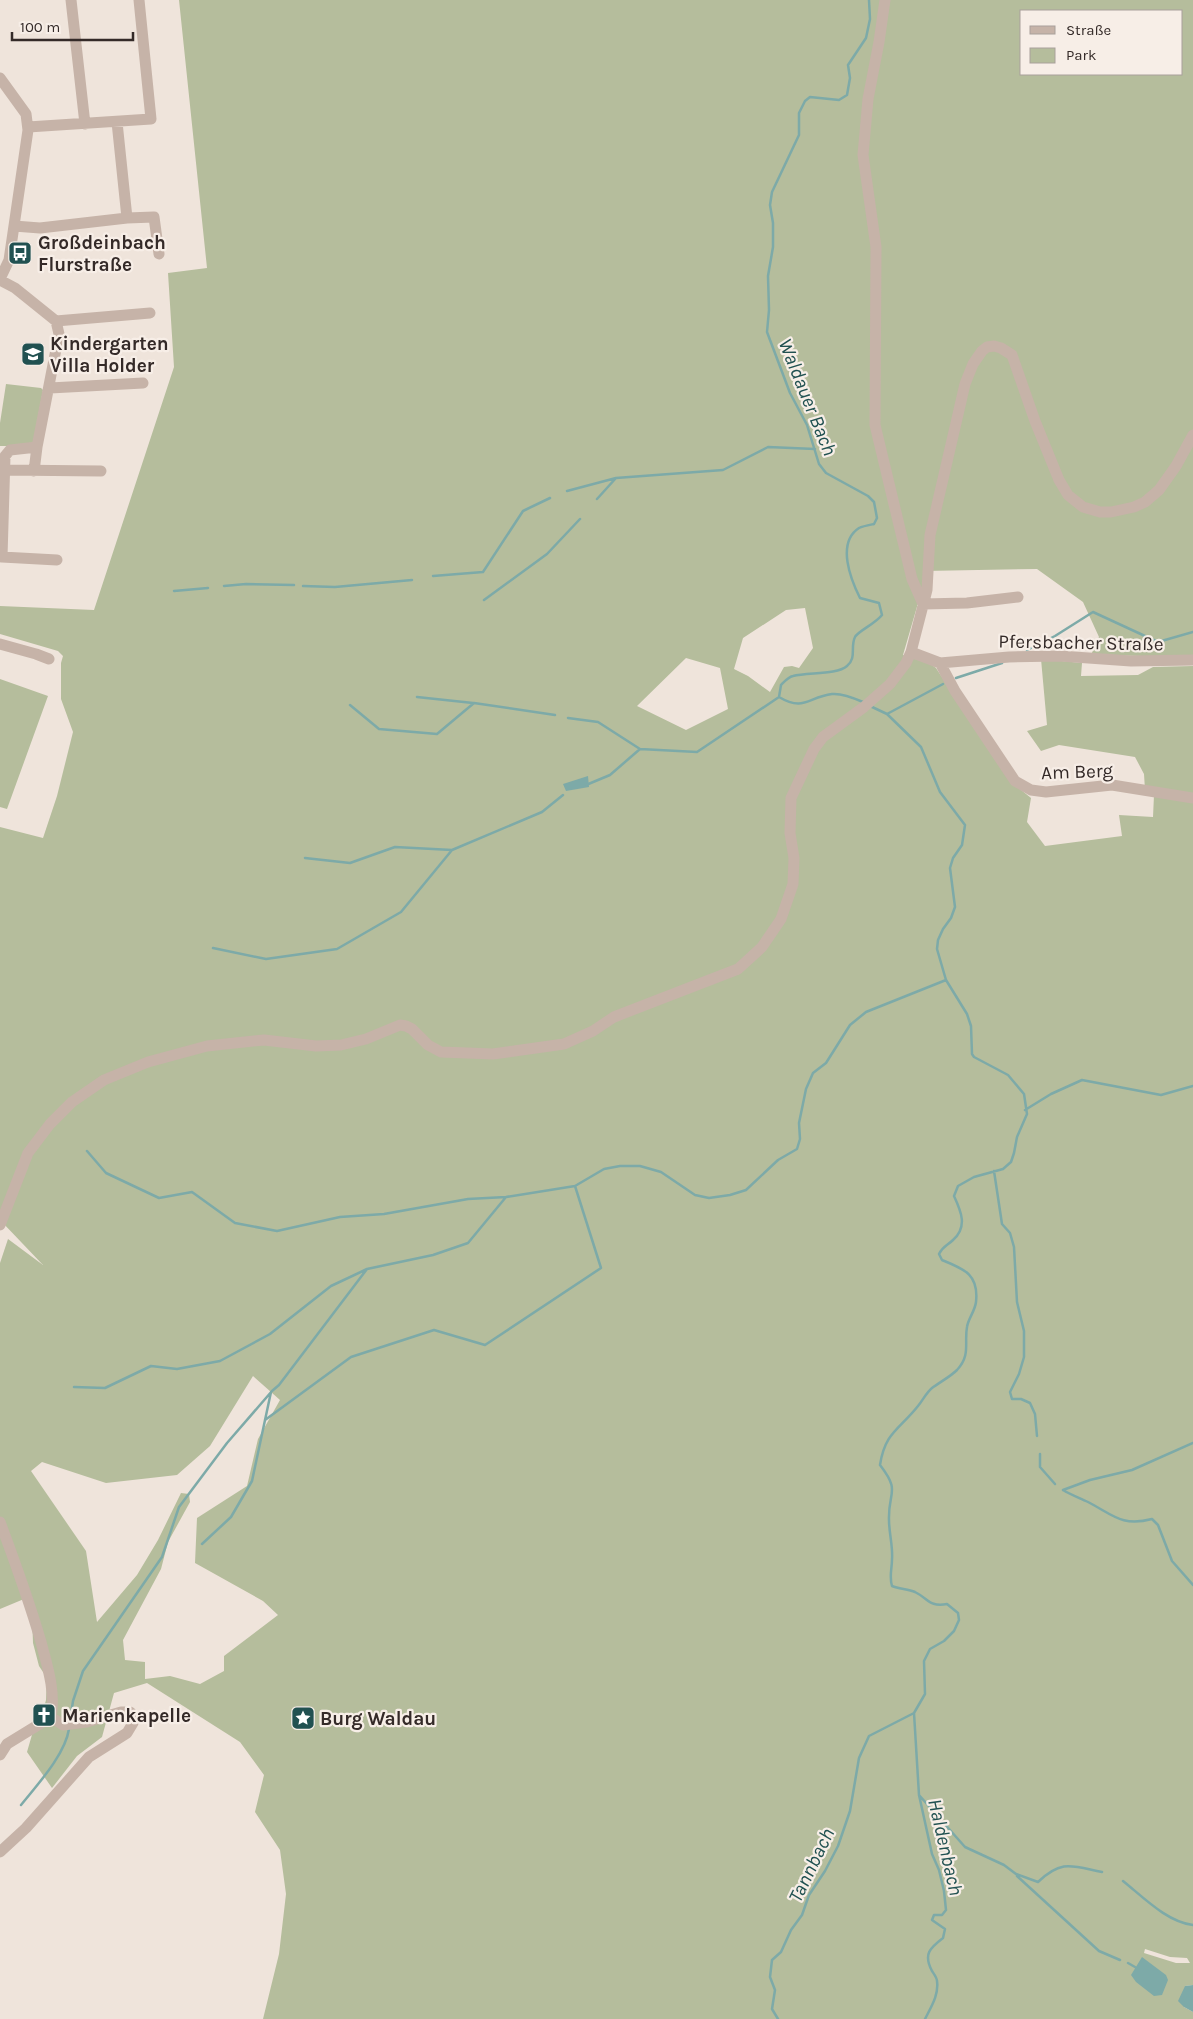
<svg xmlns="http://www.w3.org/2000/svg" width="1193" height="2019" font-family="Karla,sans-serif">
<rect width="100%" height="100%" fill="#efe4db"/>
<!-- green -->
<path fill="#b5bd9c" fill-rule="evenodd" d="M179,0H1193V657L1091,655L1099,637L1083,602L1037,569L924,571L923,586L903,655C915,660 926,660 936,668L1010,781L1031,798L1027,822L1045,846L1122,836L1119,815L1153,817L1154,795L1193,800V1985L1185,1986L1184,2007L1193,2012V2019H263L279,1954L286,1894L280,1850L255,1812L264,1775L240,1742L147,1683L114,1693L102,1737L77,1756L52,1788L27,1752L40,1707H44L46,1700L47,1678L39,1666L33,1643L32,1615L24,1599L0,1609V1263L8,1239L43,1265L1,1221L0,1225V827L43,838L57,796L73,732L61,699V663L63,656L58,651L0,634V606L94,610L174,367L168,273L207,268ZM1022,11H1182V74H1022ZM805,608L813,648L799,668L792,666L784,667L770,692L748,676L734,669L743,638L786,610ZM686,658L720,668L728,709L686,730L637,706ZM253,1376L280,1400L258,1439L247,1486L197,1518L195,1563L263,1601L278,1615L224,1656V1671L200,1684L170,1676L145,1679V1662L125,1660L123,1640L161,1569L168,1542L190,1502L189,1494L181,1493L158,1540L137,1575L97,1622L86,1551L31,1471L42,1462L106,1483L177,1475L210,1446ZM1145,1949L1170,1957L1187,1958L1190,1963H1176L1144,1953Z
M6,384L41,388L43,390L33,444L28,446H0V423Z
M1041,659L1082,663L1081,676L1138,675L1153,667L1193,666V796L1145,790L1144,774L1135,757L1059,745L1041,751L1027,731L1047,725Z
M0,679L48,696L7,809L0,807Z"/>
<!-- water -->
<path fill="#7daaa8" d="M588,776L589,787L566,791L563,784Z
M1142,1957L1166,1975L1168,1980L1162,1995L1154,1996L1136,1982L1131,1975Z
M1193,1985V2012L1184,2007L1178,2001L1185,1986Z"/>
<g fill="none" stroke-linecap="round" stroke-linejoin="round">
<!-- stream -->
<path stroke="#7daaa8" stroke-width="2.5" d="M567,491L616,478L723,470L768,447L815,449
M597,499L616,478
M433,576L483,572L523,511L550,498
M224,586L246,584L294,585
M303,586L335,587L412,580
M174,591L208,588
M484,600L547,554L580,519
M1027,650L1055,636L1093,612L1158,642L1193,632
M956,678L1002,663
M417,697L473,703
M863,702C854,698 842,693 832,694C808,697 804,712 779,697L781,685C784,682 788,677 793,676C807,672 837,675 847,666C857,658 850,647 855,637C858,631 875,624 882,615L879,603L860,598C851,580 836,543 859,528C863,526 869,525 874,524L877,518L874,502L868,496L826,473L819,464L807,425L790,393L767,332L769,310L768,276L773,247V223L770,205L772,192L799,135V113L805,101L810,97L839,100L847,95L850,78L848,65L866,38L870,19L869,0
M350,705L379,729L437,734L474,703L555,715
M870,706L887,714L921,747L940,792L965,825L962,845L953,858L950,868L955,907L951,918L943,929L938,940L937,949L946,980L967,1014L971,1026L972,1054L974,1057L1008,1075L1024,1094L1027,1114L1017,1137L1014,1153L1011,1162L1003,1169L974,1177L958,1186L954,1196C961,1211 968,1227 953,1240C947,1246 943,1246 939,1254L942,1260C964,1269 979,1274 976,1302C975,1311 968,1319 967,1327C964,1343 971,1355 957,1370C950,1377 940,1382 932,1388C926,1393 923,1400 918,1406C900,1429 885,1432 880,1465C901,1492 888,1491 889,1520C889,1533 893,1546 892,1559C892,1569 889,1576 892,1586C899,1589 908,1589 915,1592C929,1599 929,1607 947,1604L958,1613L959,1620L954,1631L944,1641L930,1649L924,1661L925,1694L914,1713L919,1795L932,1854L939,1870L944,1891L946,1910L942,1915H934L932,1920L945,1929L943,1938C930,1948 923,1954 932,1971C934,1974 937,1978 937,1981C939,1995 931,2007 925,2019
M887,714L943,684
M568,718L598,722L640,749L697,752L779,697
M586,785L610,775L640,749
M305,858L350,863L395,847L452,850
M213,948L266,959L337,949L401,912L452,850L542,812L563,795
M1025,1110L1051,1094L1082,1080L1161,1095L1193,1086
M87,1151L106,1173L159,1198L192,1192L235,1223L277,1231L340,1217L384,1214L468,1199L506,1197L575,1186L604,1169L620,1166H640L661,1172L695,1195L709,1198L730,1195L746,1190L778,1160L797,1149L800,1139L799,1123L806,1089L813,1073L826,1063L850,1025L866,1012L946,980
M994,1171L1002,1224L1010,1233L1014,1247L1017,1302L1024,1331V1357L1019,1374L1010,1392L1012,1399H1021L1030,1403L1035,1414L1037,1436
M74,1387L105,1388L151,1366L177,1369L220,1361L270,1334L331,1286L367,1269L433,1255L468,1243L506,1197
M265,1420L351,1357L434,1330L485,1345L601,1268L575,1186
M1040,1454V1467L1055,1484
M1063,1490C1071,1495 1080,1498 1088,1502C1113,1515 1122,1527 1152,1519L1158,1525L1172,1561L1193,1585
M1063,1490L1090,1480L1132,1470L1193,1443
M202,1544L231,1517L252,1481L271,1392
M70,1721L73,1701L83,1671L162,1557L179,1507L227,1443L272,1391L279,1385L367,1269
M919,1795L965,1847L1004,1865L1016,1874L1038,1882C1062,1859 1072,1866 1102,1872
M21,1805C37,1785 65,1755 69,1729
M1017,1876L1099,1951L1120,1960
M1123,1881C1143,1897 1167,1922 1193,1925
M1128,1963L1135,1967
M778,2019L772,2009L775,1990L770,1977L772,1960L781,1952L791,1930L802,1915L809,1895L825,1871L838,1846L850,1811L859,1758L869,1736L914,1713"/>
<!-- minor -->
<path stroke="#c6b3a8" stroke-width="11" d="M71,0L85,124
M885,0L879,42L868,99L863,155L876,247L875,425L912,579L923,604
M0,78L26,114L28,130L9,260L0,279
M117,122L127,218L154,217L159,254
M28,127L151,119L139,0
M14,226L40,228L127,218
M0,280L15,288L56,321L59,334L37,447L34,471
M56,321L150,313
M50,388L143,383
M37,447L10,450L5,456L2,557L57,560
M5,470L101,471
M923,604L967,603L1018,597
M0,644L36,654L49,659
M911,652L940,663L1009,657L1060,656L1131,661L1193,660
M940,663L955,691L1015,781L1031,790L1046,792L1112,785L1193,798
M0,1225L28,1153L50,1124L72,1102L104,1080L148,1062L207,1046L264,1040L316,1046L341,1045L366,1039L400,1025L406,1026L412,1029L428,1045L441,1052L493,1054L564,1044L593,1031L614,1017L738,969L762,947L781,919L793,884L794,858L790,833L791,798L814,749L823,737L864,707L890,684L906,663L911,652L927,590L930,535L956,423L965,384L973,364L982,351L987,347L994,346L1001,348L1012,355L1035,421L1059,480L1068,495L1083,507L1100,512H1111L1134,507L1145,502L1159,490L1176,466L1193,435
M0,1522C15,1562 29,1601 41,1642C47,1665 56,1692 51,1717L7,1744L0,1755
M0,1852L26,1828L89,1757L127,1733L133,1723L134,1716L130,1712H121L87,1722L63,1725L51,1717"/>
</g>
<!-- icons -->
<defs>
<g id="bus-square" transform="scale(1.25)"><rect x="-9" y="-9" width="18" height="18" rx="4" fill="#215151" stroke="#f7eee7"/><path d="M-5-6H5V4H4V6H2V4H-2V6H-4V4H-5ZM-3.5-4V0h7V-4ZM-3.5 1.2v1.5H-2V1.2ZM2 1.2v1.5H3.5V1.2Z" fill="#fff"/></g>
<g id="school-square" transform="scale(1.25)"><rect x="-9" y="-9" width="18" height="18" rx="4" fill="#215151" stroke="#f7eee7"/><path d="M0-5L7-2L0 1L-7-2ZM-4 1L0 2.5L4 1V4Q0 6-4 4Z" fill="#fff"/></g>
<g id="church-square" transform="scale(1.25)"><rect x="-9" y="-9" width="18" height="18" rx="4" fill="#215151" stroke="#f7eee7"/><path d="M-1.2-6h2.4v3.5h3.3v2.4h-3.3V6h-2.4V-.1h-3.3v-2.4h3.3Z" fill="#fff"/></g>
<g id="sight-square" transform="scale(1.25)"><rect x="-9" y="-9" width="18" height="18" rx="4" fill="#215151" stroke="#f7eee7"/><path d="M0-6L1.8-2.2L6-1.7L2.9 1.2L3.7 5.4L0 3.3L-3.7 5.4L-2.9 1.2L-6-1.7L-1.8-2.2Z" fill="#fff"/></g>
</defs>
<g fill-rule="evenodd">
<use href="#bus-square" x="20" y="253"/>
<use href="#school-square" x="33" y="354"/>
<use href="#church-square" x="44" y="1715"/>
<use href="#sight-square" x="303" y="1718"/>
</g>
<g text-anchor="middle" stroke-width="4.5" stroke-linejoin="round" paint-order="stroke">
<!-- poi labels -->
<g font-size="19" font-weight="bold" fill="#342a28" stroke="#f7eee7" text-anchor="start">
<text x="38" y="249">Großdeinbach<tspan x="38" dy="22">Flurstraße</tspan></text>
<text x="50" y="350">Kindergarten<tspan x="50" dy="22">Villa Holder</tspan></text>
<text x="62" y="1722">Marienkapelle</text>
<text x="320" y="1725">Burg Waldau</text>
</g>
<!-- street labels -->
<g font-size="19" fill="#342a28" stroke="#f7eee7">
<text transform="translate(1081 642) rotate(1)" y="7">Pfersbacher Straße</text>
<text transform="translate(1077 771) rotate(-2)" y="7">Am Berg</text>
</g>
<!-- water labels -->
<g font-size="20" font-style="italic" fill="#215151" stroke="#f7eee7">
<text transform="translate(808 397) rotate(68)" y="7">Waldauer Bach</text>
<text transform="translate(946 1847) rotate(77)" y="7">Haldenbach</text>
<text transform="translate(811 1865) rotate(-64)" y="7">Tannbach</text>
</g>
</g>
<!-- legend -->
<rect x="1020" y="10" width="162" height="65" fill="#f7eee7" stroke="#a9a09b"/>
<rect x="1030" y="26" width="25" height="8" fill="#c6b3a8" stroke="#a9a09b"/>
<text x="1066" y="35" font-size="15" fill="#342a28">Straße</text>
<rect x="1030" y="48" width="25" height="15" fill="#b5bd9c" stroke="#a9a09b"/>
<text x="1066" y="60" font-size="15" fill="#342a28">Park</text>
<!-- scale -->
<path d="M12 32v8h121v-8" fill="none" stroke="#342a28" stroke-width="2.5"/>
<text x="20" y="32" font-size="15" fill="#342a28" stroke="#f7eee7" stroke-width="4" paint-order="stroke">100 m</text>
</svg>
